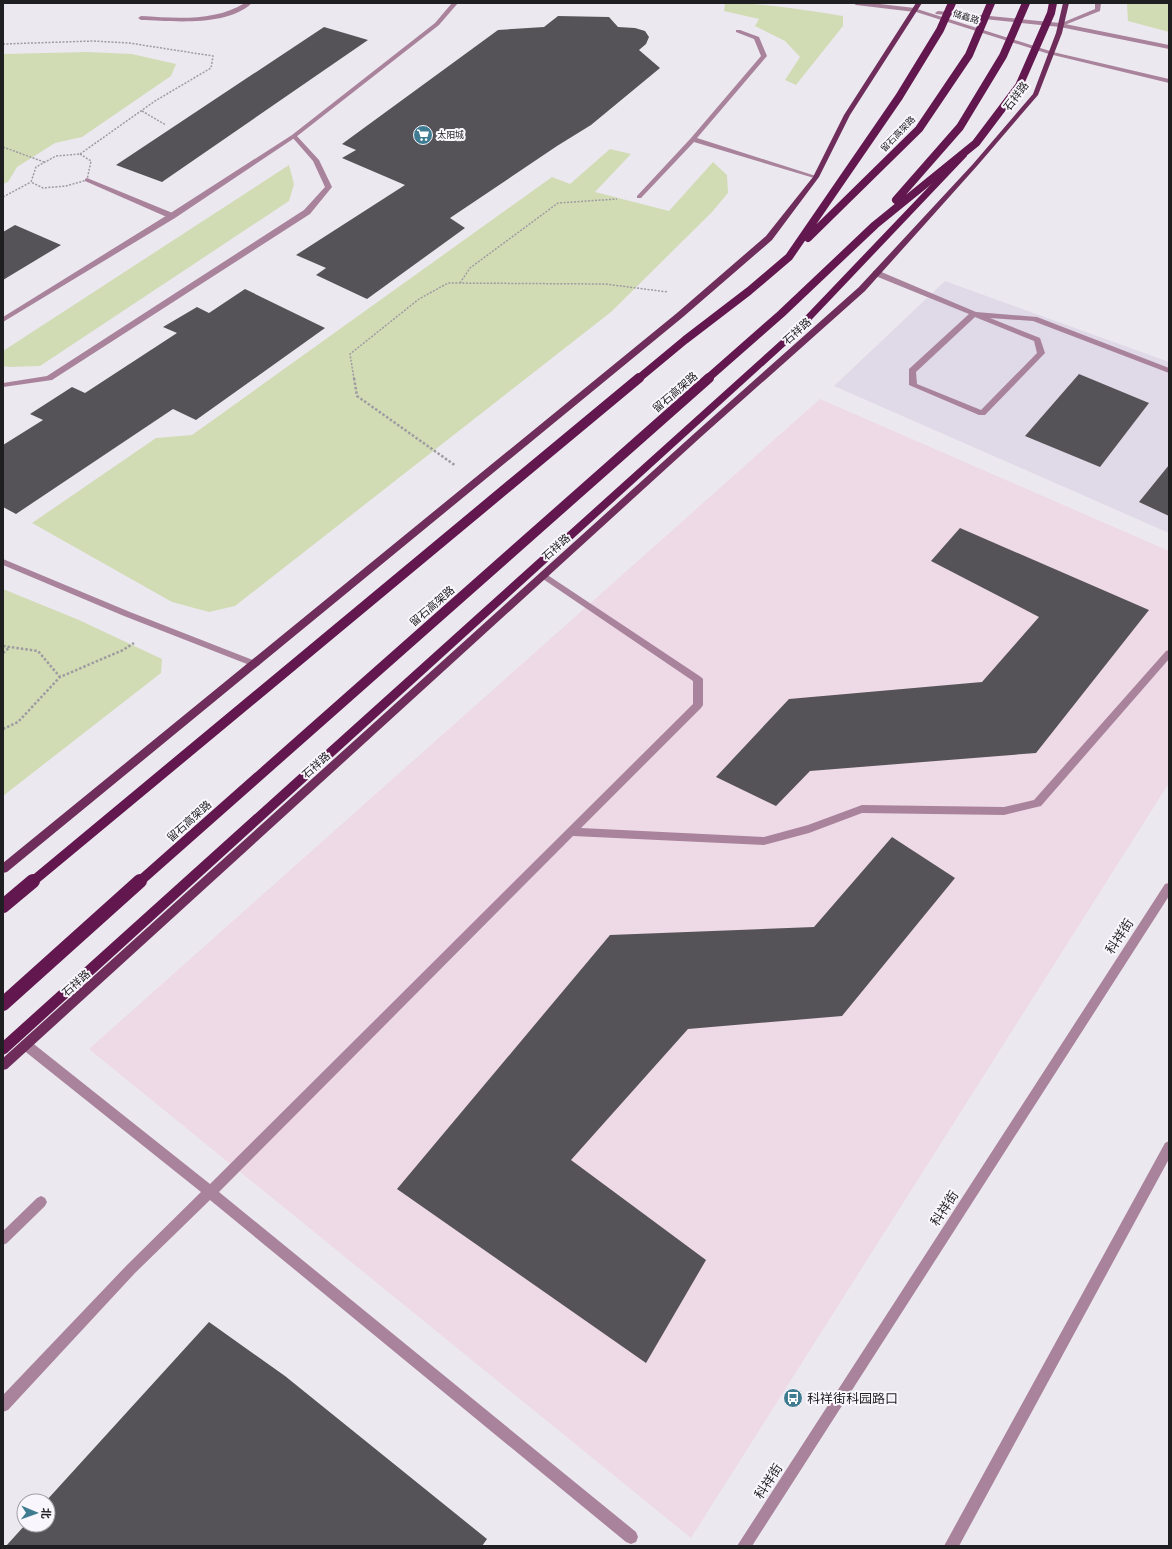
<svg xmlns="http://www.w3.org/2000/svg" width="1172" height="1549" font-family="'Roboto Condensed','Noto Sans SC',sans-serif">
<rect width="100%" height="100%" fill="#ece8f0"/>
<!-- commercial -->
<path fill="#eed9e7" d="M820,399L1169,551V783L691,1538L89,1049Z"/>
<!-- built -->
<path fill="#e0d9e7" d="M945,281L1169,362V533L834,386Z"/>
<!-- green -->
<path fill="#d1dcb5" d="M725,3C765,3 804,10 843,16V26L796,85L785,80L800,57L785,41L755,26L759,19L724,11Z
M1127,3H1169V32L1128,21Z
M87,52L132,54L176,64L171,76L82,137L55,143L17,167L8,182L3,184V54Z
M610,149L631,154L595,192L669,211L713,162L727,175L728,193L712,212L611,312L235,606L209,612L172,602L32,523L156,438L192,435L552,177L570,184Z
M289,165L294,184L289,201L40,366L9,367L3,366V351Z
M3,589L79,620L162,659L161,673L3,796Z"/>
<!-- building -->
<path fill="#565358" d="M558,16L609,17L618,27L635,28L645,31L649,37L646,44L639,50L660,68L591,125L557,146L450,218L465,228L367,299L316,275L326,268L296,255L405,185L342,158L356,150L342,144L498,30L544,27Z
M324,27L368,40L162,182L116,165Z
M15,225L61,245L3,280V232Z
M245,289L325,328L196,420L173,409L16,514L3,507V445L43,420L30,414L72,387L85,393L177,333L163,327L197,307L209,313Z
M1079,374L1149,403L1100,467L1025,436Z
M1169,465V516L1139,502Z
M960,528L1149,610L1036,753L810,771L776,806L716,777L789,699L982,682L1039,617L931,561Z
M892,837L955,878L842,1016L688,1029L571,1160L706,1260L646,1363L397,1189L610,935L814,927Z
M209,1322L285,1376L487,1539L482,1546H6L25,1525H48V1501H46Z"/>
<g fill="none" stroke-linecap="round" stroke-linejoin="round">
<!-- path-far1 -->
<path stroke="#9e9ba1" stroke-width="1.5" stroke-dasharray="2 1.5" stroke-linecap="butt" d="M3,44L93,41L129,43L213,56L211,68L155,101L80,154
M142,111L166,125
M3,147L44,162
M80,154L91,161L87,180L66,186L43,188L31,182L36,167L56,156Z
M3,197L31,182
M460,283L470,268L558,203L617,199
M354,379L350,354L419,299L448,283L605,284L668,292"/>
<!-- path -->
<path stroke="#9e9ba1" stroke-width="2.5" stroke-dasharray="2.5 2" stroke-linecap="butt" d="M354,378L357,396L456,466
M3,646L38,651L60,677
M3,653L10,647
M3,729L18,722L60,677L123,650L134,643"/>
<!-- service -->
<path fill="#a9839b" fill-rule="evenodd" d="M245,3H252C227,27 173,21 141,20L138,18L141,16C175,18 214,22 245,3Z
M1095,3H1101L1100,11L1062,26L1057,25L1095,9Z
M736,30H740L759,37L767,56L697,138L819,177L814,178L694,142L641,198H637V196L691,138L761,56L754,39L736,32Z
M292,135H296L319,160L332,187L310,214L52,380L3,387V383L47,376L304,210L325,187L313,161L292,137Z
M87,178L175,214L176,216L172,218H169L85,181V179Z
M873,271H879L976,312L1037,317L1169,368V373L1033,321L990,318L1040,338L1045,353L985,415H979L909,385V369L969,314L873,275ZM975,317L1034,341L1037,353L981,410L917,384L916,372Z
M543,572L701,677L703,679V705L701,708L581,828L764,837L808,825L862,805L1004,807L1034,800L1166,651L1169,650V659L1041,806L1037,807L1004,815L862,813L809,833L764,845L573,836L219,1192L636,1532L638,1537L636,1542L631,1544L626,1542L210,1200L135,1273L8,1410L3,1412V1395L127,1265L201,1192L22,1049L20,1045L22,1041L26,1040L30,1041L210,1184L693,704V681L540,577L539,575L540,573Z
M1169,1141V1159L959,1546H944L1165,1143Z
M41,1196L45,1198L47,1202L45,1206L7,1243L3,1245V1231L37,1198Z"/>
<!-- minor -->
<path fill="#a9839b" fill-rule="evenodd" d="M452,3H458L439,25L296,137L175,218L3,322V317L169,214L292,135L435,23Z
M853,3H871L915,8L918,10L915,12L856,5Z
M3,559L130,612L258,662L260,664L258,666H252L124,616L3,565Z
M1169,883V896L752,1546H737L1165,884Z"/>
<!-- tertiary -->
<path fill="#a9839b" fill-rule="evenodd" d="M913,9H917L1053,52L1169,79V83L1049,54L913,11Z
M938,11L1060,23L1169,45V49L1060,27L936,14L935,13Z"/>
<!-- primary -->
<path fill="#6e2d5a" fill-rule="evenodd" d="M916,3H922L850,115L819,177L772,240L683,317L7,872L3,873V863L677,313L766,236L813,177L844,115Z
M1063,3H1069L1062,33L1038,95L977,166L865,291L702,436L7,1069L3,1070V1058L696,432L859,287L973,164L1033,94L1056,33Z"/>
<!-- trunk -->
<path fill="#62184e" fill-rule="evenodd" d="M960,154H966L967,156L796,336L7,1053L3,1055V1041L790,332Z"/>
<!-- trunk-bridge-far2 -->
<path stroke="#62184e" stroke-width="8" d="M896,200L960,127L1003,56L1026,3
M808,238L919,129L969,55L991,3
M638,379L685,340L749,291L789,257L899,97L940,30L952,3
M707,379L781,314L875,225L976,143L1019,86L1051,13L1053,3"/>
<!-- trunk-bridge-far1 -->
<path stroke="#62184e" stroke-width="10" d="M32,882L639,378
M139,882L709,378"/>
<!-- trunk-bridge -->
<path stroke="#62184e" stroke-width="14" d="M3,906L33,881
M3,1004L140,881"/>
</g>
<!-- icons -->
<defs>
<g id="supermarket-disc" transform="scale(1)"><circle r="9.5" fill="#3f7c92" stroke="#f9f6fd"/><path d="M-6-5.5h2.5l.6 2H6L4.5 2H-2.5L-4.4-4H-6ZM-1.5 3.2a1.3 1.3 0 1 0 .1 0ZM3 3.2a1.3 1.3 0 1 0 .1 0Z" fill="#fff"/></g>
<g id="bus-disc" transform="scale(1)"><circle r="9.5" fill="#3f7c92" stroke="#f9f6fd"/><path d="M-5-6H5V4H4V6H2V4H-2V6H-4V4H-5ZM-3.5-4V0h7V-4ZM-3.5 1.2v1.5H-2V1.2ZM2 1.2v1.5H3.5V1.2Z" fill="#fff"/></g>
</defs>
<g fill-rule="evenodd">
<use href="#supermarket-disc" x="423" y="135"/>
<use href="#bus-disc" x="793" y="1398"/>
</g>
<g text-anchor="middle" stroke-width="4" stroke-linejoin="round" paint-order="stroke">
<!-- far-street labels -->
<g font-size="9" fill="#1f1e20" stroke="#f9f6fd">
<text transform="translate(966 17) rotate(17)" y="3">储鑫路</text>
<text transform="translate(898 134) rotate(-46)" y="3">留石高架路</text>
</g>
<!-- far-poi labels -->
<g font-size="9" fill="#1f1e20" stroke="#f9f6fd" text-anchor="start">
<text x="437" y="138">太阳城</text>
</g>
<!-- street labels -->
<g font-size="11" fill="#1f1e20" stroke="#f9f6fd">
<text transform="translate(1016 96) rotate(-53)" y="4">石祥路</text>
<text transform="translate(797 331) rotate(-42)" y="4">石祥路</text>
<text transform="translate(675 392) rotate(-41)" y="4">留石高架路</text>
<text transform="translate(556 547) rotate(-42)" y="4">石祥路</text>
<text transform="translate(432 606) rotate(-41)" y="4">留石高架路</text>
<text transform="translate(316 765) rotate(-42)" y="4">石祥路</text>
<text transform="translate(189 821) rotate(-42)" y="4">留石高架路</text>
<text transform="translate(76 983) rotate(-42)" y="4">石祥路</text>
</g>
<!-- near-street labels -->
<g font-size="13" fill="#1f1e20" stroke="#f9f6fd">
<text transform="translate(1119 936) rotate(-57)" y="5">科祥街</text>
<text transform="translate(944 1208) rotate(-57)" y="5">科祥街</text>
<text transform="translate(768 1481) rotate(-57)" y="5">科祥街</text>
</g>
<!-- near-poi labels -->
<g font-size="13" fill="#1f1e20" stroke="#f9f6fd" text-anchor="start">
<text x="807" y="1403">科祥街科园路口</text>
</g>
</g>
<!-- border -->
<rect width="1172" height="1549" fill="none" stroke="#1f1e20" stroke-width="8"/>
<!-- north arrow -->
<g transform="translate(36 1513) rotate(92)"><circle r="19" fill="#f9f6fd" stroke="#a2a0a5"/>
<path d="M0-3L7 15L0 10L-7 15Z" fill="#3f7c92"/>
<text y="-6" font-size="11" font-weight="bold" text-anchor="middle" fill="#1f1e20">北</text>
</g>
</svg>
